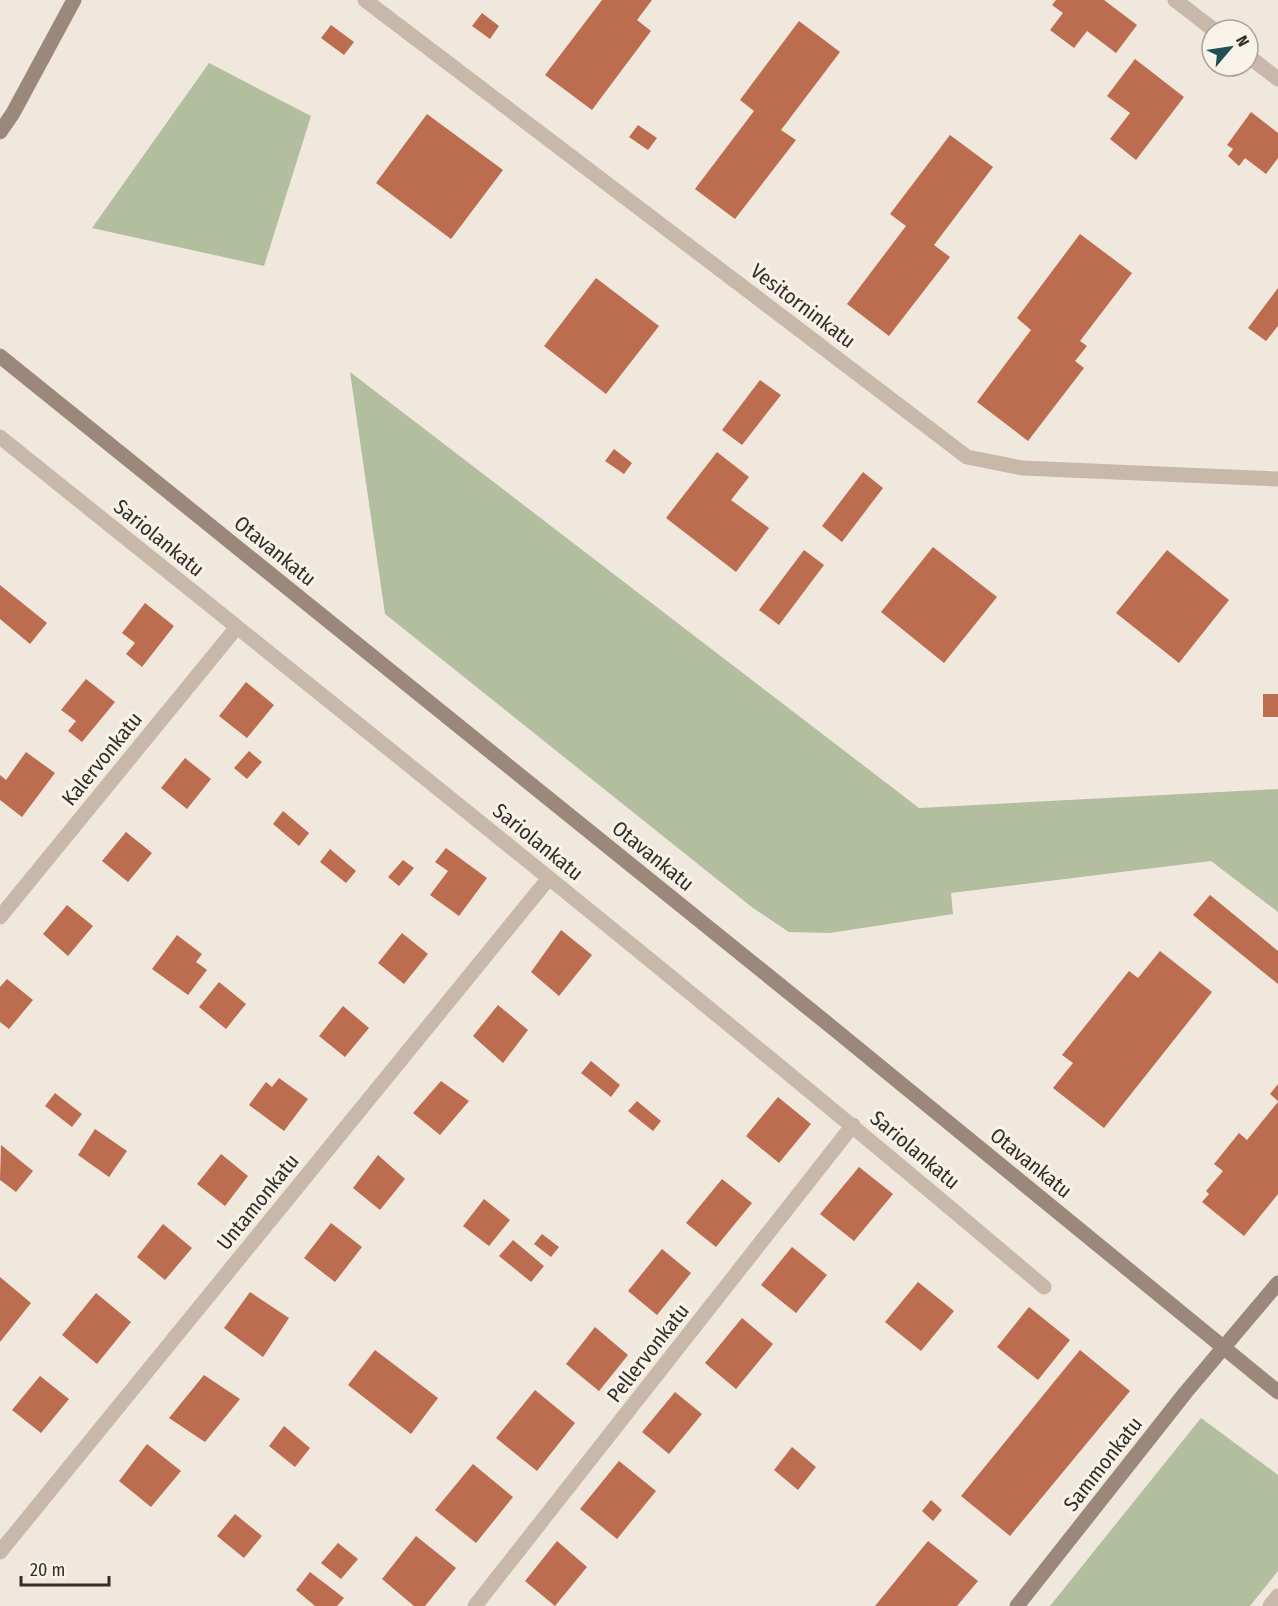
<svg xmlns="http://www.w3.org/2000/svg" width="1278" height="1606" font-family="'Fira Sans Condensed',sans-serif">
<rect width="100%" height="100%" fill="#f0e8dd"/>
<!-- green -->
<path fill="#b3be9e" d="M209,63L311,116L264,266L92,228Z
M350,372L919,808L1278,789V912L1211,861L951,893L953,914L830,933L789,932L753,908L385,614Z
M1201,1418L1278,1475V1571L1250,1606H1050Z"/>
<!-- building -->
<path fill="#bc6c4f" d="M602,0H652L637,20L651,31L592,110L545,75Z
M1056,0H1104L1137,25L1116,53L1087,31L1074,48L1050,30L1063,13L1052,5Z
M482,13L499,26L490,39L472,26Z
M799,21L840,52L781,130L796,140L735,219L695,189L754,111L740,100Z
M331,25L354,42L344,55L321,38Z
M1135,59L1184,97L1136,160L1110,139L1130,113L1107,96Z
M1251,112L1278,133V158L1266,174L1245,158L1239,166L1228,156L1233,149L1227,145Z
M427,114L503,170L451,239L376,183Z
M638,125L657,138L648,150L629,137Z
M950,135L993,167L934,245L950,257L889,336L847,304L906,226L890,214Z
M1080,234L1132,273L1080,341L1087,346L1075,361L1084,368L1028,441L977,402L1031,330L1017,318Z
M596,278L659,326L606,394L544,346Z
M1278,288V326L1266,341L1248,328Z
M760,380L781,395L742,445L722,430Z
M614,449L632,463L624,474L605,461Z
M717,452L749,477L731,500L769,528L736,572L666,518Z
M863,472L883,488L842,542L822,526Z
M933,547L997,597L944,663L881,612Z
M804,550L824,565L779,625L759,610Z
M1167,550L1229,600L1179,663L1116,613Z
M0,585L47,623L30,644L0,619Z
M145,603L174,626L142,667L126,654L135,643L122,633Z
M86,679L115,702L82,742L68,731L76,721L61,710Z
M246,682L274,705L247,738L219,716Z
M1263,694H1278V717H1263Z
M249,751L262,762L247,779L234,768Z
M26,752L55,773L22,817L0,800V775L6,780Z
M185,758L211,779L187,809L161,788Z
M283,811L309,833L299,846L273,824Z
M126,832L152,853L128,882L102,861Z
M446,848L487,878L459,916L430,895L448,871L435,862Z
M330,849L356,871L346,883L320,862Z
M403,860L414,868L399,886L388,877Z
M1210,895L1278,951V984L1193,915Z
M67,905L93,926L68,956L43,934Z
M561,930L592,955L559,996L531,972Z
M402,933L428,954L404,984L378,963Z
M177,935L202,954L196,962L207,970L188,995L152,969Z
M1160,951L1212,992L1104,1128L1053,1088L1073,1063L1062,1055L1129,971L1138,978Z
M7,979L33,1000L9,1029L0,1022V987Z
M219,982L246,1004L226,1029L199,1007Z
M498,1005L528,1030L503,1063L473,1036Z
M343,1006L369,1028L345,1057L319,1036Z
M591,1061L620,1085L611,1097L581,1073Z
M279,1078L308,1099L284,1131L249,1105L266,1082L272,1087Z
M441,1081L469,1101L440,1135L413,1113Z
M1278,1084V1101L1270,1094Z
M55,1093L82,1114L72,1127L45,1106Z
M778,1097L811,1124L779,1163L746,1136Z
M637,1101L661,1121L653,1131L628,1111Z
M1278,1102V1194L1244,1236L1202,1202L1209,1194L1206,1191L1223,1171L1214,1164L1239,1133L1247,1140Z
M95,1129L127,1151L109,1177L78,1155Z
M1,1145L33,1171L16,1192L0,1180Z
M221,1154L248,1176L225,1206L197,1184Z
M378,1155L405,1179L380,1210L353,1188Z
M859,1167L893,1194L854,1241L820,1214Z
M722,1179L752,1203L716,1247L686,1223Z
M484,1199L510,1220L489,1246L463,1226Z
M331,1223L362,1247L335,1282L304,1258Z
M163,1224L192,1248L165,1280L137,1257Z
M542,1234L559,1247L551,1257L534,1244Z
M513,1240L544,1266L531,1282L499,1256Z
M792,1247L827,1275L796,1313L761,1285Z
M662,1249L691,1273L657,1315L628,1291Z
M0,1277L31,1303L0,1342Z
M918,1282L954,1311L921,1351L885,1322Z
M250,1292L289,1318L263,1357L224,1328Z
M96,1293L131,1322L97,1364L62,1335Z
M1029,1307L1070,1340L1038,1380L997,1347Z
M742,1318L773,1344L736,1389L705,1363Z
M595,1327L628,1355L599,1391L566,1364Z
M375,1350L438,1398L411,1434L348,1385Z
M1080,1350L1130,1391L1010,1536L961,1496Z
M204,1375L240,1399L205,1442L169,1418Z
M40,1376L69,1399L41,1433L12,1410Z
M535,1390L575,1423L537,1471L496,1438Z
M675,1392L702,1414L669,1454L642,1432Z
M284,1426L310,1448L295,1467L269,1446Z
M147,1444L181,1471L151,1507L119,1481Z
M792,1447L816,1467L798,1490L774,1470Z
M619,1461L656,1491L617,1539L580,1509Z
M473,1464L513,1497L476,1543L435,1510Z
M931,1500L942,1510L933,1521L922,1511Z
M235,1514L262,1536L244,1558L217,1536Z
M416,1536L456,1568L425,1606H414L382,1579Z
M557,1541L587,1567L555,1606L525,1581Z
M928,1541L978,1581L957,1606H875Z
M338,1543L358,1559L341,1579L321,1563Z
M310,1572L344,1598L337,1606H315L296,1590Z"/>
<g fill="none" stroke-linecap="round" stroke-linejoin="round">
<!-- street -->
<path stroke="#c7b8aa" stroke-width="15" d="M365,0L967,457L1022,468L1278,479
M1175,0L1214,30
M1248,56L1278,79
M0,437C350,718 702,997 1044,1287
M0,917L237,627
M0,1552L549,878
M475,1606L853,1125
M1270,1606L1278,1596"/>
<!-- secondary -->
<path stroke="#9b887b" stroke-width="15" d="M0,132L13,113L74,0
M0,356L828,1024L1278,1392
M1017,1606L1186,1392L1278,1283"/>
</g>
<g text-anchor="middle" stroke-width="6" stroke-linejoin="round" paint-order="stroke">
<!-- street labels -->
<g font-size="21" fill="#352d29" stroke="#f8f2e9">
<text transform="translate(803 306) rotate(37)" y="7">Vesitorninkatu</text>
<text transform="translate(159 538) rotate(39)" y="7">Sariolankatu</text>
<text transform="translate(275 551) rotate(39)" y="7">Otavankatu</text>
<text transform="translate(102 759) rotate(-51)" y="7">Kalervonkatu</text>
<text transform="translate(538 842) rotate(39)" y="7">Sariolankatu</text>
<text transform="translate(653 856) rotate(39)" y="7">Otavankatu</text>
<text transform="translate(915 1150) rotate(40)" y="7">Sariolankatu</text>
<text transform="translate(1031 1163) rotate(39)" y="7">Otavankatu</text>
<text transform="translate(258 1202) rotate(-51)" y="7">Untamonkatu</text>
<text transform="translate(648 1353) rotate(-52)" y="7">Pellervonkatu</text>
<text transform="translate(1103 1464) rotate(-52)" y="7">Sammonkatu</text>
</g>
</g>
<!-- north arrow -->
<g transform="translate(1230 48) rotate(61)"><circle r="28" fill="#f8f2e9" stroke="#aaa39c" stroke-width="1.5"/>
<path d="M0-4.5L10 22L0 15L-10 22Z" fill="#224f54"/>
<text y="-9" font-size="16" font-weight="bold" text-anchor="middle" fill="#352d29">N</text>
</g>
<!-- scale -->
<path d="M21 1576v9h88v-9" fill="none" stroke="#352d29" stroke-width="3"/>
<text x="30" y="1576" font-size="18" fill="#352d29" stroke="#f8f2e9" stroke-width="4.5" paint-order="stroke">20 m</text>
</svg>
